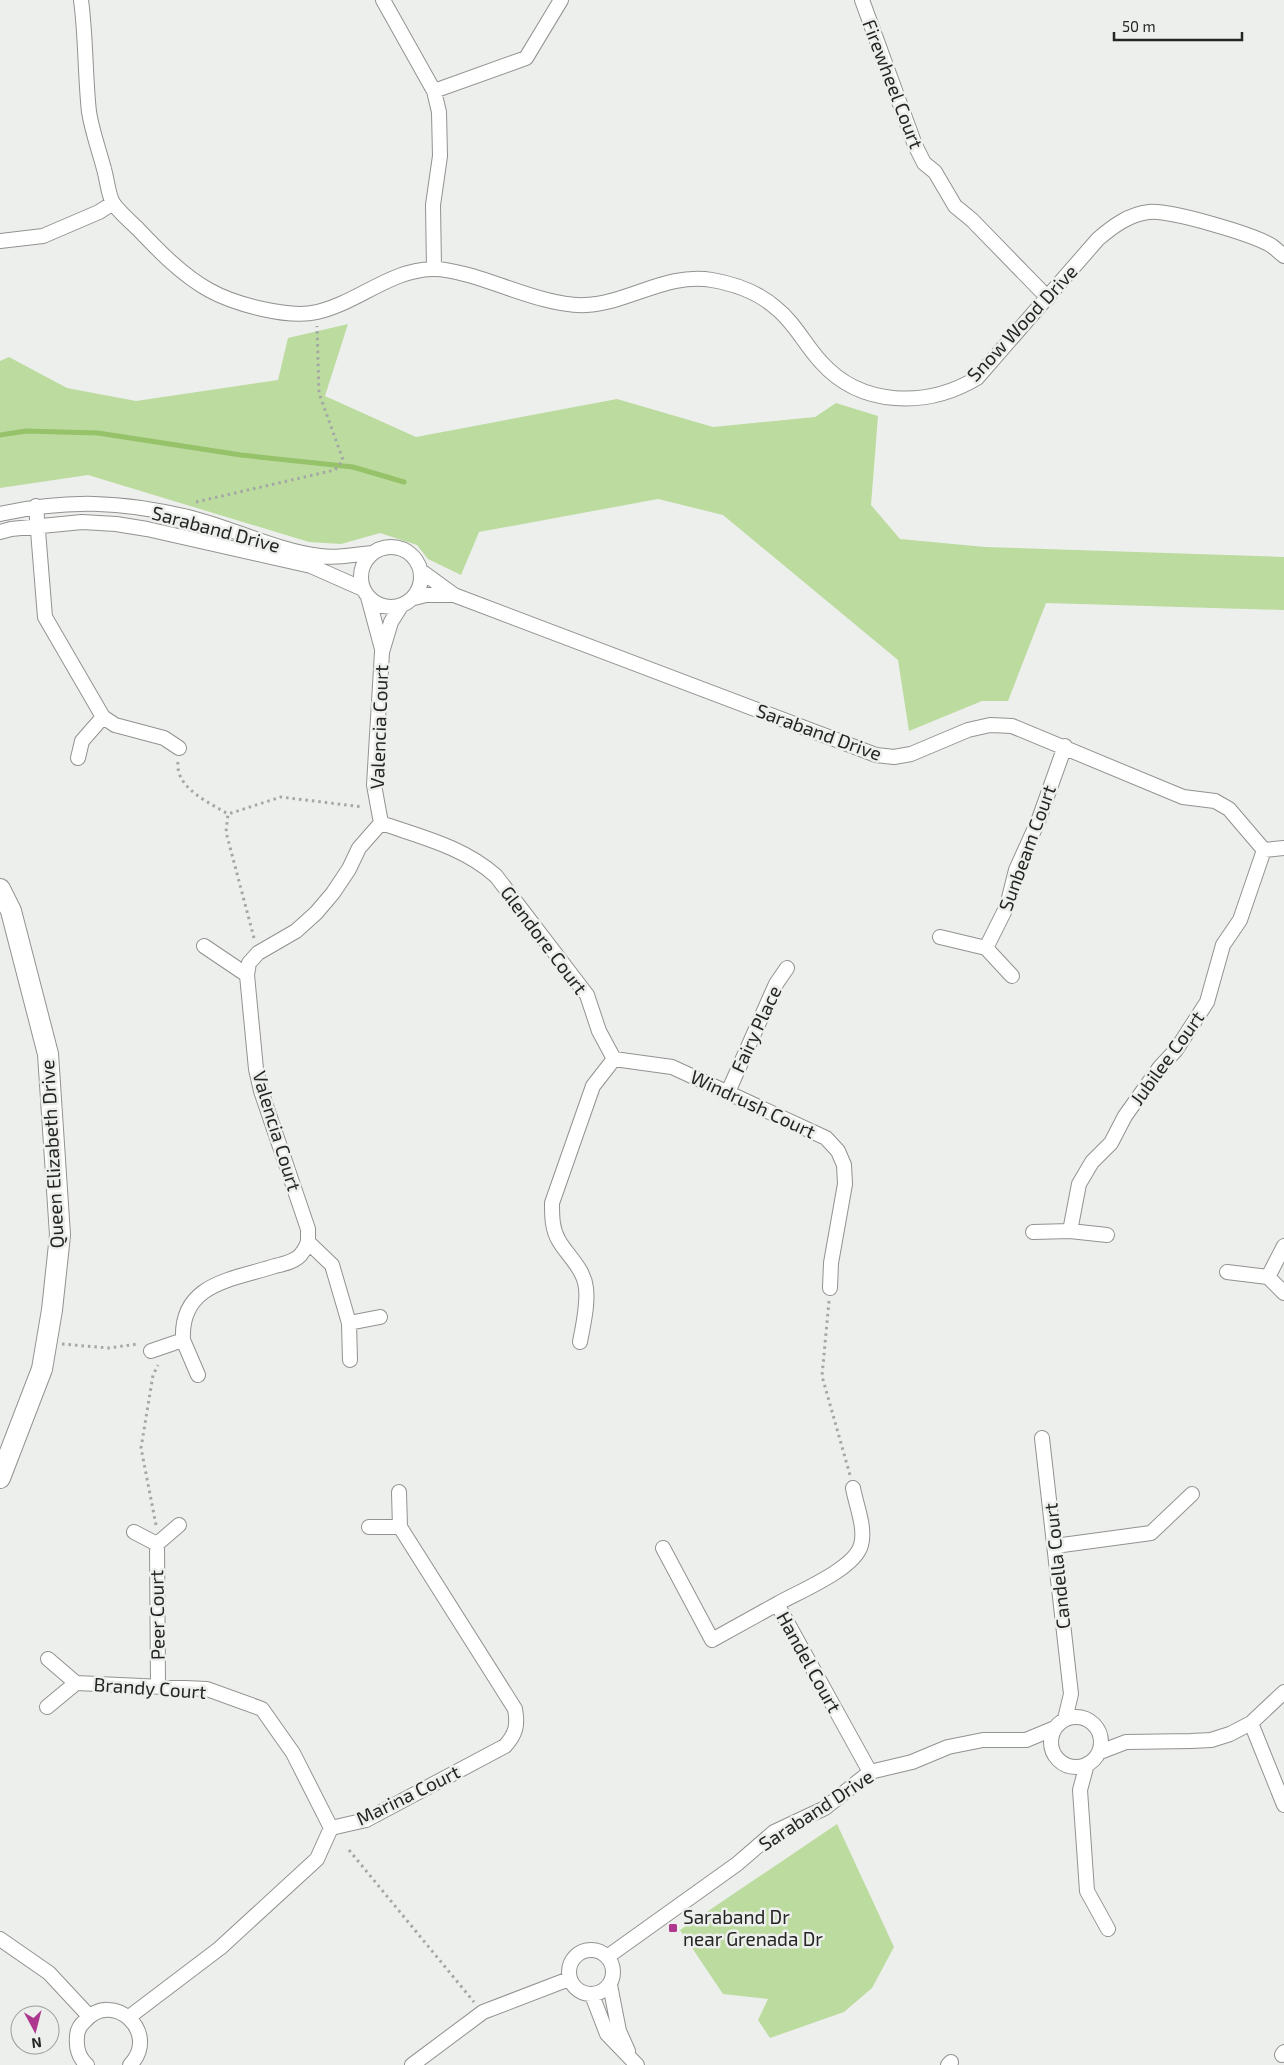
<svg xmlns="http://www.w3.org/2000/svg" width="1284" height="2065" font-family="'Exo 2',sans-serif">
<rect width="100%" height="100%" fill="#edefec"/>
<!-- green -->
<path fill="#bcdb9f" d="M348,324L325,396L416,437L617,399L713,427L815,417L836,403L878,416L871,505L900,539L985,547L1284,557V610L1046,603L1008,701H982L909,731L898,660L723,515L658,499L479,532L461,575L428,559L417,545L380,533L341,544L309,542L88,475L0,488V361L9,357L67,388L136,401L278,380L288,338Z
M837,1824L894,1947L872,1988L844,2012L770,2038L758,2020L768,1999L723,1994L680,1930Z"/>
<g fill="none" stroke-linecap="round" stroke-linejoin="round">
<!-- stream -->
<path stroke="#96c26a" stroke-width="5" d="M0,435L26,431L98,433L241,455L353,467L404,482"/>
<!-- street casing -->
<g stroke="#929390" stroke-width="16">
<path id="street" d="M81,0C86,37 85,75 89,112C92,131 99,150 104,169C107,179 108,194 113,203C119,212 130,221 138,229C159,251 182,275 209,290C234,304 289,319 317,312C357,303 390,270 432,269C445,268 460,273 472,276C506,286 552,307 586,305C628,303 668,272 712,280C735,284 758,292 776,308C795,323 805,345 821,362C861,407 927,408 977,378L1098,239C1112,227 1129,214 1149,212C1170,210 1253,234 1272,246C1276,249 1280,253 1284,256
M383,0L434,91L439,112L440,156L433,205L434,268
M862,0L915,145L924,163L935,172L955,206L972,220L1048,298
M434,91L526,58L561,0
M0,241L43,236L99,212L113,203
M36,506L45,617L103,717L115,725L164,738L179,748
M0,514C67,499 121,501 188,517C230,527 277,551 320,556C338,559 355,554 373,553
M0,532L11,529L82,522L116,524L147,529L311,566L363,589
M361 577a30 30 0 1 1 60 0a30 30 0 1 1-60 0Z
M421,571L454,595L876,755L894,757L911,754L968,730L990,725L1012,726L1183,797L1215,801L1229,809L1264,850L1284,848
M368,597L382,649
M414,598L426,595H454
M78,758L82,741L103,717
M381,823C421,837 464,847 496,876L587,995L599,1031L614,1059L593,1086L552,1203C552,1217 552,1229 559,1241C568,1256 584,1269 586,1288C588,1306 583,1325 580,1342
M940,937L986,948L1012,976
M204,946L247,975
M986,948L1007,906L1016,870L1039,819L1065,746
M614,1059L672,1067L826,1138L838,1151L844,1165L845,1184L831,1263L830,1288
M728,1092L776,984L787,968
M1070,1231L1079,1184L1092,1162L1111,1143L1125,1116L1160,1067L1176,1050L1207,1002L1223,945L1240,920L1264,850
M1033,1232L1070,1231L1107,1235
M1227,1272L1268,1277L1284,1293
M1268,1277L1284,1246
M349,1323L332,1265L308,1242V1229L261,1091L256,1069L247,975L249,963L258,953L296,931L316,913L333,893L349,869L359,848L381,823L374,785L382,652L391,622L401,606
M183,1340C180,1283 232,1280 275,1266C284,1264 297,1261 302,1253C305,1250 306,1246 308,1242
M151,1351L183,1340L198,1375
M350,1360L349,1323L380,1317
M1042,1438L1071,1694L1065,1719
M369,1527H400L399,1492
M134,1532L157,1544L179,1525
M157,1544L158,1687
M1055,1546L1151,1533L1192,1494
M663,1548L712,1640L777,1604L870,1772
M777,1604C798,1592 855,1569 861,1545C866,1528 856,1505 853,1488
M48,1659L76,1683L207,1689L262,1709L293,1753L331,1828
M47,1707L76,1683
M1051 1742a25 25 0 1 1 50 0a25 25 0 1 1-50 0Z
M1251,1723L1284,1805
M1100,1752L1126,1742L1191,1741L1211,1740L1230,1734L1251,1723L1284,1692
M1087,1764L1080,1790L1087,1891L1108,1929
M0,1939L49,1973L89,2016
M569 1972a22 22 0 1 1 44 0a22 22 0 1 1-44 0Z
M607,1957L737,1864L774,1832L825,1808L870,1772L912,1762L948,1747L983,1740H1026L1055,1728
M610,1985L619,2031L628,2051
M592,1995L607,2034L637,2065
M129,2017L220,1948L317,1859L331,1828L366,1820L505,1746C516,1734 518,1725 515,1709L400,1527
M1282,2055L1284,2052
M87,2065C79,2058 76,2048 77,2037C77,2031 80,2025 85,2021C113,1989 161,2033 130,2065
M412,2065L483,2012L569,1979
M948,2065L951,2062"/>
</g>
<!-- secondary casing -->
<g stroke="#929390" stroke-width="22">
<path id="secondary" d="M0,889L11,911L48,1054L60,1235L52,1310L42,1369L0,1478"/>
</g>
<!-- path -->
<path stroke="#a5a7a4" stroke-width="3" stroke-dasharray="2.5 4" stroke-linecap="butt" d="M196,502L335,470L343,460L319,393L317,326
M178,762C175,788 210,803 228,814
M254,938L226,832L228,814L281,797L363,807
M829,1301L822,1376L850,1475
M62,1344L108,1348L138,1344
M156,1525L141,1448L153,1375L158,1365
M349,1850L474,2002"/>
<!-- street -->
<use href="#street" stroke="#fff" stroke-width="14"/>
<!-- secondary -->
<use href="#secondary" stroke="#fff" stroke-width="20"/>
</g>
<!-- markers -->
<rect fill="#ae388e" stroke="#edefec" stroke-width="2" x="668" y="1923" width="10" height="10" rx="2.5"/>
<g text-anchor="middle" stroke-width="5" stroke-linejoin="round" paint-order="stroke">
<!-- street labels -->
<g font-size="19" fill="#242524" stroke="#edefec">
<text transform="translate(893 84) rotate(69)" y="7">Firewheel Court</text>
<text transform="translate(1022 323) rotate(-47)" y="7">Snow Wood Drive</text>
<text transform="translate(216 529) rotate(15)" y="7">Saraband Drive</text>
<text transform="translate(379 727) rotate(-88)" y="7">Valencia Court</text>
<text transform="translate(819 732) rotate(20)" y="7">Saraband Drive</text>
<text transform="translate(1027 848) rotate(-70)" y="7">Sunbeam Court</text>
<text transform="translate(544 940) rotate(53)" y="7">Glendore Court</text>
<text transform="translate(756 1029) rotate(-65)" y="7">Fairy Place</text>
<text transform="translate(1167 1058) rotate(-54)" y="7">Jubilee Court</text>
<text transform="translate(753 1104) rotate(25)" y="7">Windrush Court</text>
<text transform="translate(277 1131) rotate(73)" y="7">Valencia Court</text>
<text transform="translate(52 1154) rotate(-93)" y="7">Queen Elizabeth Drive</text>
<text transform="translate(1057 1566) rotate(-96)" y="7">Candella Court</text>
<text transform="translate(157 1615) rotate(-91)" y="7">Peer Court</text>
<text transform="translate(809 1662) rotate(61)" y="7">Handel Court</text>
<text transform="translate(150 1688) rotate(4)" y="7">Brandy Court</text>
<text transform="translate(408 1795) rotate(-26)" y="7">Marina Court</text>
<text transform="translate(816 1810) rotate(-33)" y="7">Saraband Drive</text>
</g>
<!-- poi labels -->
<g font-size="19" fill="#242524" stroke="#edefec" text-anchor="start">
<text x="683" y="1924">Saraband Dr<tspan x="683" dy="22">near Grenada Dr</tspan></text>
</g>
</g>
<!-- north arrow -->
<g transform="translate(35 2030) rotate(173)"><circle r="24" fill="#edefec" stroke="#9d9e9c"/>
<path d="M0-4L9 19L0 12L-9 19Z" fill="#ae388e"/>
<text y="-8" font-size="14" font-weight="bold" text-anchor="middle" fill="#242524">N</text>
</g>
<!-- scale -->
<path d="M1114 32v8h128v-8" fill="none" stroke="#242524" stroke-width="2.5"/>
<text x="1122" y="32" font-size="15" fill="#242524" stroke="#edefec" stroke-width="4" paint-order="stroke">50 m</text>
</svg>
